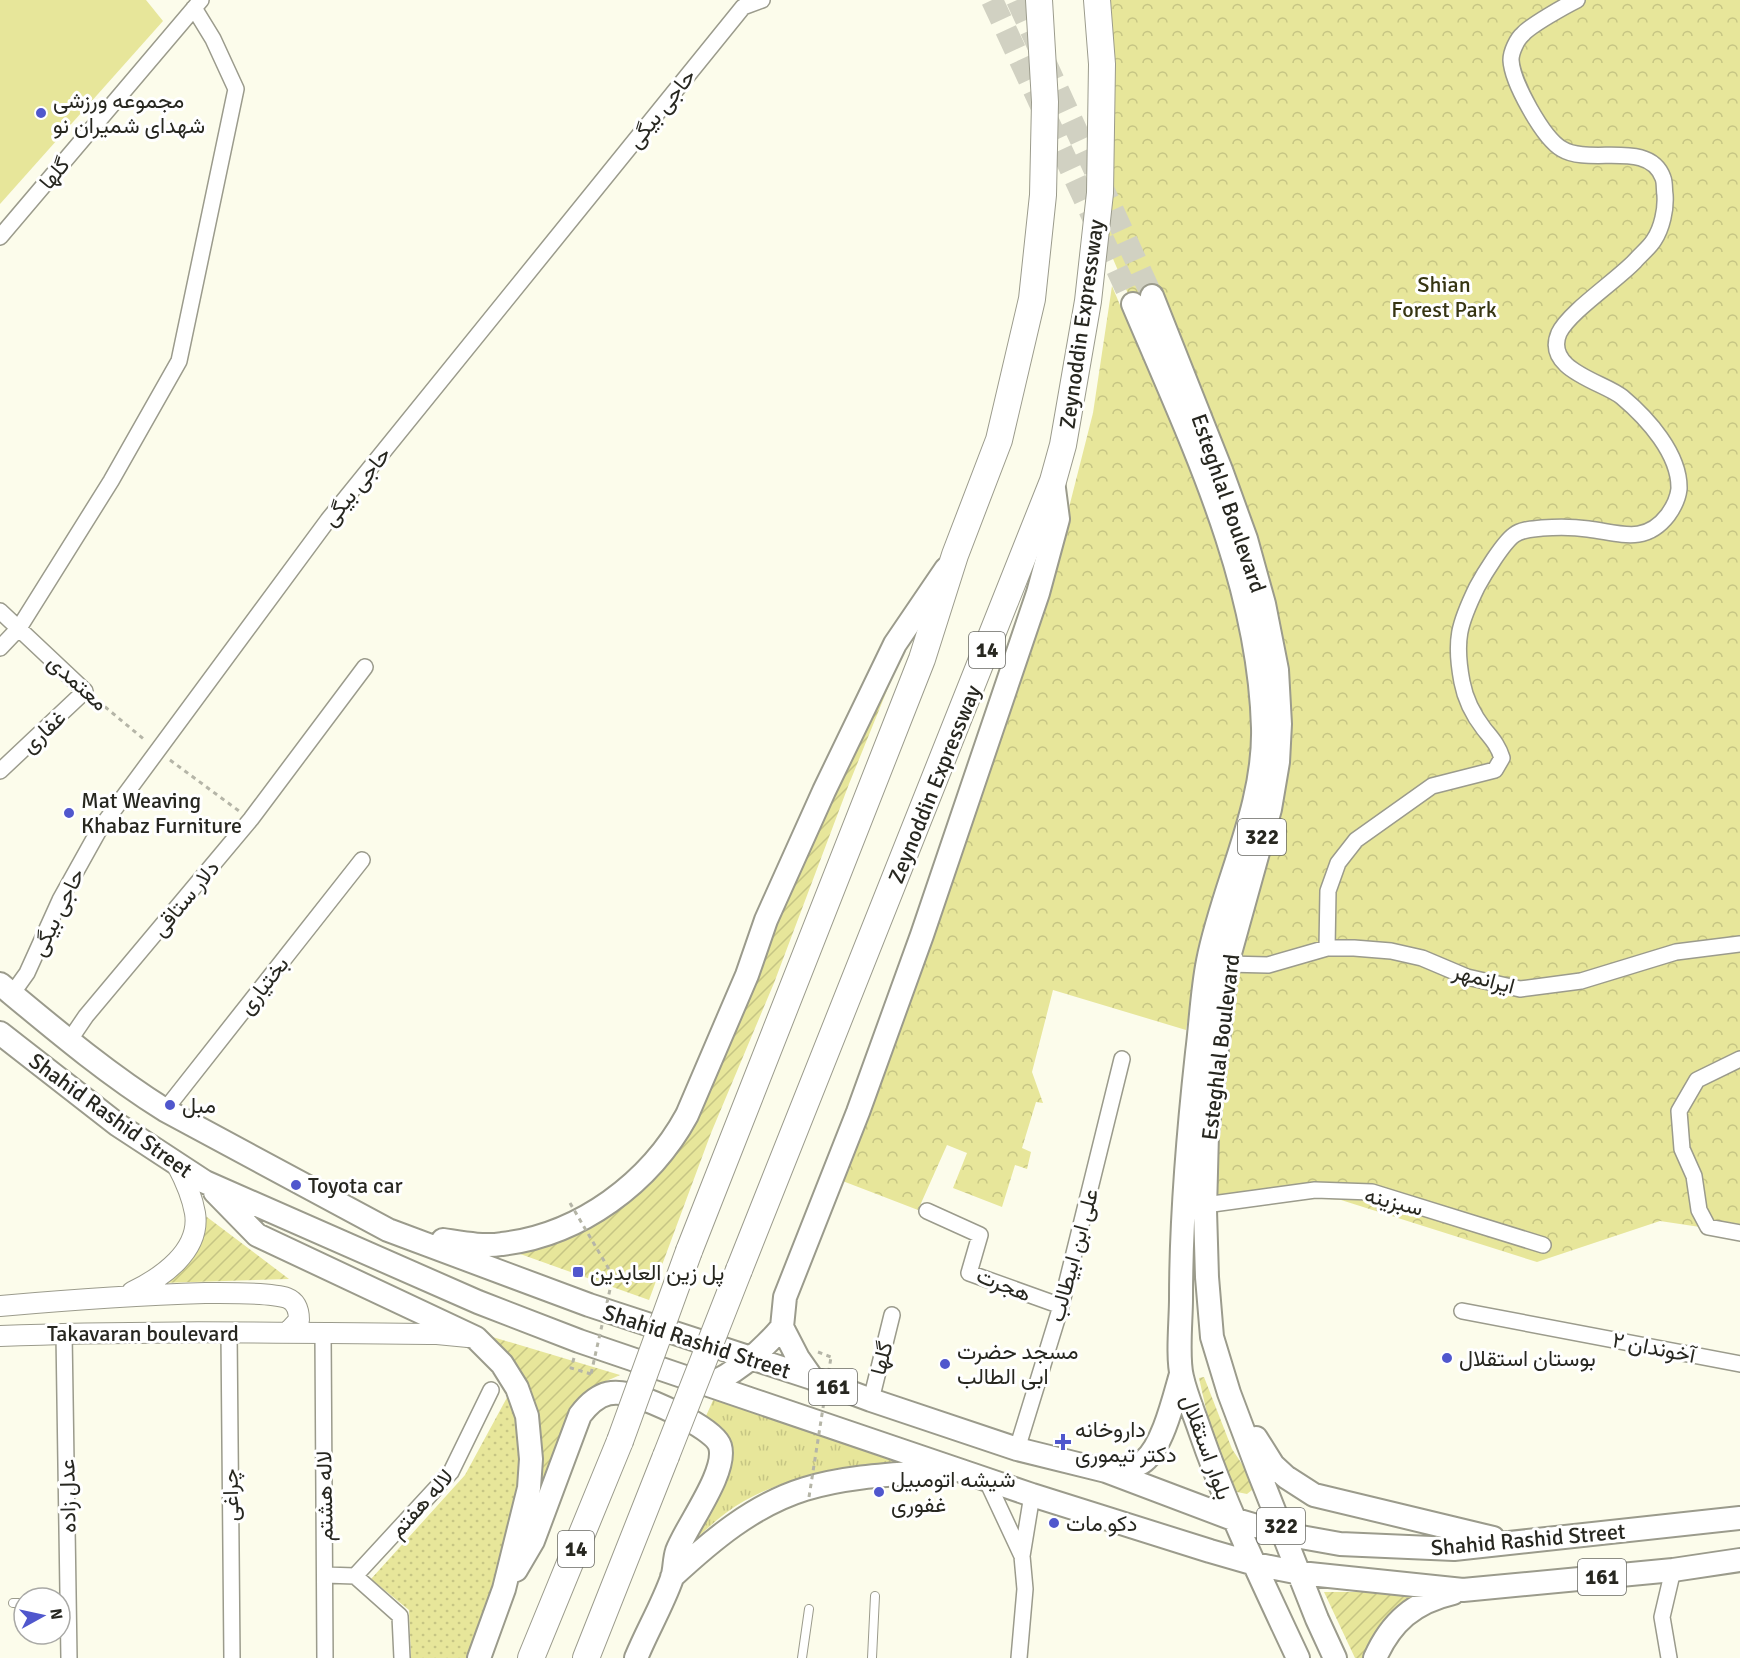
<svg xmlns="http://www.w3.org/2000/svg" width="1740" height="1658" font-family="Signika,Vazirmatn,sans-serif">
<defs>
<pattern id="grass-tufts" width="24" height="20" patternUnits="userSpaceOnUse" patternTransform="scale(1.5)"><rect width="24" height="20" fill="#e7e69a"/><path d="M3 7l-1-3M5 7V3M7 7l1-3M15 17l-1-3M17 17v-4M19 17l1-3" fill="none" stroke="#c6c584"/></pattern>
<pattern id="forest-crowns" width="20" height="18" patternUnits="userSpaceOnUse" patternTransform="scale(1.5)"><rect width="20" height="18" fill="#e7e69a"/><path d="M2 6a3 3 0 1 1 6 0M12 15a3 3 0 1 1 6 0" fill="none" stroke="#c6c584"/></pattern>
<pattern id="park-dots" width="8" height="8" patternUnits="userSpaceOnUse" patternTransform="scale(1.5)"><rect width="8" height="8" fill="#e7e69a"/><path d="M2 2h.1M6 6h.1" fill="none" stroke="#c6c584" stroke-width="1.8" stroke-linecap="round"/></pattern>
<pattern id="garden-furrows" width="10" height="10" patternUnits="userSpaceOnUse" patternTransform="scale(1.5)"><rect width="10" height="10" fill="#e7e69a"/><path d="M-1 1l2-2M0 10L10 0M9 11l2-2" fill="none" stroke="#c6c584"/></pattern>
</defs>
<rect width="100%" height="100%" fill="#fcfceb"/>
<!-- grass -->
<path fill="url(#grass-tufts)" d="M714,1398L909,1466C850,1469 798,1471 744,1501C724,1512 707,1529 690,1544L723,1435L706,1416Z"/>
<!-- forest -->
<path fill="url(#forest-crowns)" d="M1088,0H1740V1233L1660,1221L1537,1262L1341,1200L1294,1196L1184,1214L1255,806L1254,711L1252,756L1245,792L1238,819L1204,929L1186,1030L1053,990L1032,1072L1043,1103L1036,1102L1022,1148L1031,1152L1027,1169L1015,1165L1002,1207L953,1188L967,1153L947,1145L918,1210L840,1180L1060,543L1093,413L1112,286L1120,305L1132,303L1095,217Z"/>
<!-- park -->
<path fill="url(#park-dots)" d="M510,1392L518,1415L521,1475L498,1569L466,1658H411L409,1610L371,1579L465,1475Z"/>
<!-- garden -->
<path fill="url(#garden-furrows)" d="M905,646L849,784L774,983L711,1133L649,1300L509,1250L653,1174L805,847Z
M199,1211L289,1279L162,1283Z
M486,1335L620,1375C602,1383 586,1389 574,1405L534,1511L538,1466Z
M1204,1377L1232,1449L1254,1482L1252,1490L1247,1494L1237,1492C1217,1463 1207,1413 1199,1378Z
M1324,1592H1426L1366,1658H1355Z"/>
<!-- pitch -->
<path fill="#e7e69a" d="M0,0H146L163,21L0,204Z"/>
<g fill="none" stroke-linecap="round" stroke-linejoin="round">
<!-- primary-tunnel -->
<path stroke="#d1d1c2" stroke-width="22" stroke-dasharray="22 11" stroke-linecap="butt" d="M992,0L1133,304
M1017,0L1152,296"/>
<!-- lane casing -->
<g stroke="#9b9b8c" stroke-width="10">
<path id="lane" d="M13,1603H24
M802,1658L809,1609
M872,1658L875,1596"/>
</g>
<!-- street casing -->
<g stroke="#9b9b8c" stroke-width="18">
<path id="street" d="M743,7L762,0
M0,237L201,0
M0,611L85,691L0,771
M0,648L19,628L111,481L179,361L236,89L213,39L194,8
M1327,948L1328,891L1338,863L1356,840L1432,786L1495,770L1502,758C1498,745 1492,739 1484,729C1474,716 1465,698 1462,682C1454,640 1459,624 1477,587C1484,574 1503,543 1514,535C1522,529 1533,529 1542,528C1557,527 1574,527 1588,529C1620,533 1645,545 1668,515C1673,508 1678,498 1679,489C1680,454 1647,418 1622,397C1604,382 1543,370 1559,333C1569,312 1616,281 1635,261C1641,254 1650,247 1654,240C1662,228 1666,209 1665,195C1664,190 1665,183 1663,178C1649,139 1590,166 1562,149C1543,138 1512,82 1511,60C1511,52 1517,39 1523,34C1531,25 1565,6 1577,0
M1227,964L1268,965L1327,948H1354L1391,951L1422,958L1467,977L1520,989L1581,981L1676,952L1740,944
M12,994L27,973L60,900L99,830L328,520L743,7
M69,1041L86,1016L251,819L365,667
M1740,1059L1697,1080L1679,1111L1682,1149L1694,1176L1699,1210L1708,1227L1740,1233
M165,1110L362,860
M1205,1205L1315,1190L1372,1192L1543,1245
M927,1211L980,1235L969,1273L1061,1306
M1462,1311L1740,1364
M229,1332L232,1658
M64,1333L69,1658
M323,1333L325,1658
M871,1400L892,1315
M1017,1449L1061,1306L1122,1059
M986,1479L1022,1556
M325,1575L355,1576L400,1616L402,1658
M355,1576L451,1472L491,1390
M1019,1658L1025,1589L1022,1556L1032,1495
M1669,1658L1662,1617L1673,1570"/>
</g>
<!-- secondary casing -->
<g stroke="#9b9b8c" stroke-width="22">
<path id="secondary" d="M132,1292C161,1278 201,1251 195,1213C192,1196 185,1180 177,1165
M0,1306C68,1300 136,1295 205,1293C223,1293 271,1292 287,1298C297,1302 299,1311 299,1320L287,1333
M0,1336C146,1330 291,1333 437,1334L468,1337"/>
</g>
<!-- primary casing -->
<g stroke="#9b9b8c" stroke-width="26">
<path id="primary" d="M1152,296L1221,470L1246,539L1264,604L1277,670L1280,724L1278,762L1270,809L1227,964L1207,1134L1205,1210L1207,1277L1212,1337L1229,1393L1258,1470L1317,1619L1335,1658
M1133,304C1190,439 1259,579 1263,728C1265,808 1223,884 1208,961C1202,991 1201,1022 1197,1053C1188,1135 1181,1217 1181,1299C1181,1320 1177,1358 1182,1377C1186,1395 1194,1413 1200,1431C1227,1509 1263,1583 1298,1658
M0,984C53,1028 106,1073 165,1110L388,1230L589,1305L812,1378L871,1400L1017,1449L1106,1471L1233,1519L1284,1534L1340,1544L1454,1549L1740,1518
M0,1033L118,1125L205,1182L478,1302L579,1341L1032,1495L1210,1551L1255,1564L1300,1573L1463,1590L1673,1570L1740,1560
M215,1192L257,1235L476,1338L502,1364L517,1388L527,1416L531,1459L529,1488L504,1589L479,1658
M443,1240C463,1243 483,1247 502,1244C580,1235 650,1183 687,1115L747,975L766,920L824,791L895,644L946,569
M812,1378L798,1358L782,1327L785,1297L858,1112L922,935L1038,593L1058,519L1053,481
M709,1385C738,1371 761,1352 782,1327
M1256,1438L1273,1465L1286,1477L1314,1495L1493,1538
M1108,1471C1119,1469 1134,1469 1144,1461C1163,1446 1174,1398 1181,1374
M516,1570L533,1541L580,1415C599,1390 615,1388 644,1399C660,1405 715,1429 720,1446C728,1472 686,1526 677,1551C674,1560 675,1570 672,1578C662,1606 647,1631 636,1658
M672,1577C711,1541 753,1505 805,1489C850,1475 904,1474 950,1470
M1375,1658C1391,1622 1414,1602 1453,1593"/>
</g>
<!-- highway casing -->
<g stroke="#9b9b8c" stroke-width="28">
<path id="highway" d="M689,1251L922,659L955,555L999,440L1032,299L1043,195L1045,102L1039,0
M739,1270L1053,481L1063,445L1088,301L1100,193L1102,64L1097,0
M531,1658L620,1441
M586,1658L666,1456"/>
</g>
<!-- path -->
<path stroke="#b5b5a7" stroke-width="3" stroke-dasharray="4.5 4.5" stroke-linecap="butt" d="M98,701L146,741
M170,760L239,811
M818,1352L831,1357
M574,1358L571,1368L591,1374"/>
<!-- lane -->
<use href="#lane" stroke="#fff" stroke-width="8"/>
<!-- street -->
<use href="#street" stroke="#fff" stroke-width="15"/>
<!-- secondary -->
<use href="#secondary" stroke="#fff" stroke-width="20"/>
<!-- primary -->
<use href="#primary" stroke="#fff" stroke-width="22"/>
<!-- highway -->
<use href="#highway" stroke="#fff" stroke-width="26"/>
<!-- highway-bridge casing -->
<g stroke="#9b9b8c" stroke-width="28" stroke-linecap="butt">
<path id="highway-bridge" d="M620,1441L689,1251
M666,1456L739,1270"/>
</g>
<!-- path-bridge -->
<path stroke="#b5b5a7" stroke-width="3" stroke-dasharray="4.5 4.5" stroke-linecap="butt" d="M570,1203L613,1276L591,1374
M809,1497L831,1357"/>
<!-- highway-bridge -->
<use href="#highway-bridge" stroke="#fff" stroke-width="26"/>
</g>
<!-- markers -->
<g fill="#5057cd" stroke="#fff" stroke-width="2">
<circle cx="41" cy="113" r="6"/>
<circle cx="69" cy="813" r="6"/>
<circle cx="170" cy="1105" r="6"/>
<circle cx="296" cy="1185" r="6"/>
<rect x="572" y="1266" width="12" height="12" rx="3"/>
<circle cx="1447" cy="1358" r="6"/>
<circle cx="945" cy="1364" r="6"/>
<path d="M1060 1433h6v6h6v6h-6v6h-6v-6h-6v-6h6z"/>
<circle cx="879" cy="1492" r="6"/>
<circle cx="1054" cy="1523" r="6"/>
</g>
<g text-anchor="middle" stroke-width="6" stroke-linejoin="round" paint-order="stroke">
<!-- shield labels -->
<g fill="#fff" stroke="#686863" stroke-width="1.5">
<rect x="969" y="632" width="36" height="36" rx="4.5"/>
<rect x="1238" y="819" width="48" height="36" rx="4.5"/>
<rect x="809" y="1369" width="48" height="36" rx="4.5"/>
<rect x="1257" y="1508" width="48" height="36" rx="4.5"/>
<rect x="558" y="1531" width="36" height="36" rx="4.5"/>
<rect x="1578" y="1559" width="48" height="36" rx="4.5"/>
</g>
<g font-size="21" font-weight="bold" fill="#272720">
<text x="987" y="657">14</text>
<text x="1262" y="844">322</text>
<text x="833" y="1394">161</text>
<text x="1281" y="1533">322</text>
<text x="576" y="1556">14</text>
<text x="1602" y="1584">161</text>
</g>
<!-- poi labels -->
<g font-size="22" fill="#272720" stroke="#fff" text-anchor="start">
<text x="53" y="108">مجموعه ورزشی<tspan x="53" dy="25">شهدای شمیران نو</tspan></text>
<text x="81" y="808">Mat Weaving<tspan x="81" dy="25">Khabaz Furniture</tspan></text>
<text x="182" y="1113">مبل</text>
<text x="308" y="1193">Toyota car</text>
<text x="590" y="1280">پل زین العابدین</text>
<text x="957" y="1359">مسجد حضرت<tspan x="957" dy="25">ابی الطالب</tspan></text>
<text x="1459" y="1366">بوستان استقلال</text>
<text x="1075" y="1437">داروخانه<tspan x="1075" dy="25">دکتر تیموری</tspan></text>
<text x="891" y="1487">شیشه اتومبیل<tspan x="891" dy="25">غفوری</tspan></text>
<text x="1066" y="1531">دکو مات</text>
</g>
<!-- street labels -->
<g font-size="22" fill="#272720" stroke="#fff">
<text transform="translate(661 108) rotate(-51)" y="8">حاجی بیگی</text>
<text transform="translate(54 173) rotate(-50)" y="8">گلها</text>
<text transform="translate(1081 324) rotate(-82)" y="8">Zeynoddin Expressway</text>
<text transform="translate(356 486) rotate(-51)" y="8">حاجی بیگی</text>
<text transform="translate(1229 503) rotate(71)" y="8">Esteghlal Boulevard</text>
<text transform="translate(78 682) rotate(42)" y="8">معتمدی</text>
<text transform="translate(43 731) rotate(-43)" y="8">غفاری</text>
<text transform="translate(934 784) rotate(-68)" y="8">Zeynoddin Expressway</text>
<text transform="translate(185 898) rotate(-50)" y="8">دلار ستاقی</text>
<text transform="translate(57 912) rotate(-64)" y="8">حاجی بیگی</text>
<text transform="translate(1484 978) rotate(15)" y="8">ایرانمهر</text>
<text transform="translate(263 985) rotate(-52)" y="8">بختیاری</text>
<text transform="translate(1220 1047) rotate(-83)" y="8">Esteghlal Boulevard</text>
<text transform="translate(111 1115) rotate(36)" y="8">Shahid Rashid Street</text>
<text transform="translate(1394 1201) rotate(14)" y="8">سبزینه</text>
<text transform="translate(1073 1255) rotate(-75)" y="8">علی ابن ابیطالب</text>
<text transform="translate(1004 1284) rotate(22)" y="8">هجرت</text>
<text x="143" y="1341">Takavaran boulevard</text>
<text transform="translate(697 1341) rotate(18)" y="8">Shahid Rashid Street</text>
<text transform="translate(1654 1347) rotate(11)" y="8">آخوندان ۲</text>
<text transform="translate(881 1358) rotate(-76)" y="8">گلها</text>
<text transform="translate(1207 1447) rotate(70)" y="8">بلوار استقلال</text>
<text transform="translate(230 1495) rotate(-91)" y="8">چراغی</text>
<text transform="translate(67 1496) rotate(-91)" y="8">عدل زاده</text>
<text transform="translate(324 1496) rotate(-91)" y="8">لاله هشتم</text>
<text transform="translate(421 1503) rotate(-48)" y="8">لاله هفتم</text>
<text transform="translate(1528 1539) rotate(-5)" y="8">Shahid Rashid Street</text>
</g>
<!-- park labels -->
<g font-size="22" fill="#363512" stroke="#fff">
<text x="1444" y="292">Shian<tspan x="1444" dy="25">Forest Park</tspan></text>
</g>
</g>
<!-- north arrow -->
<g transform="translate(42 1616) rotate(82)"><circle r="28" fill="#ffffff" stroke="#a9a9a6" stroke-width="1.5"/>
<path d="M0-4.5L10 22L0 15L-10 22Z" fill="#5057cd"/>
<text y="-9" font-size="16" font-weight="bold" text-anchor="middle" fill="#272720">N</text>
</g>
</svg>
